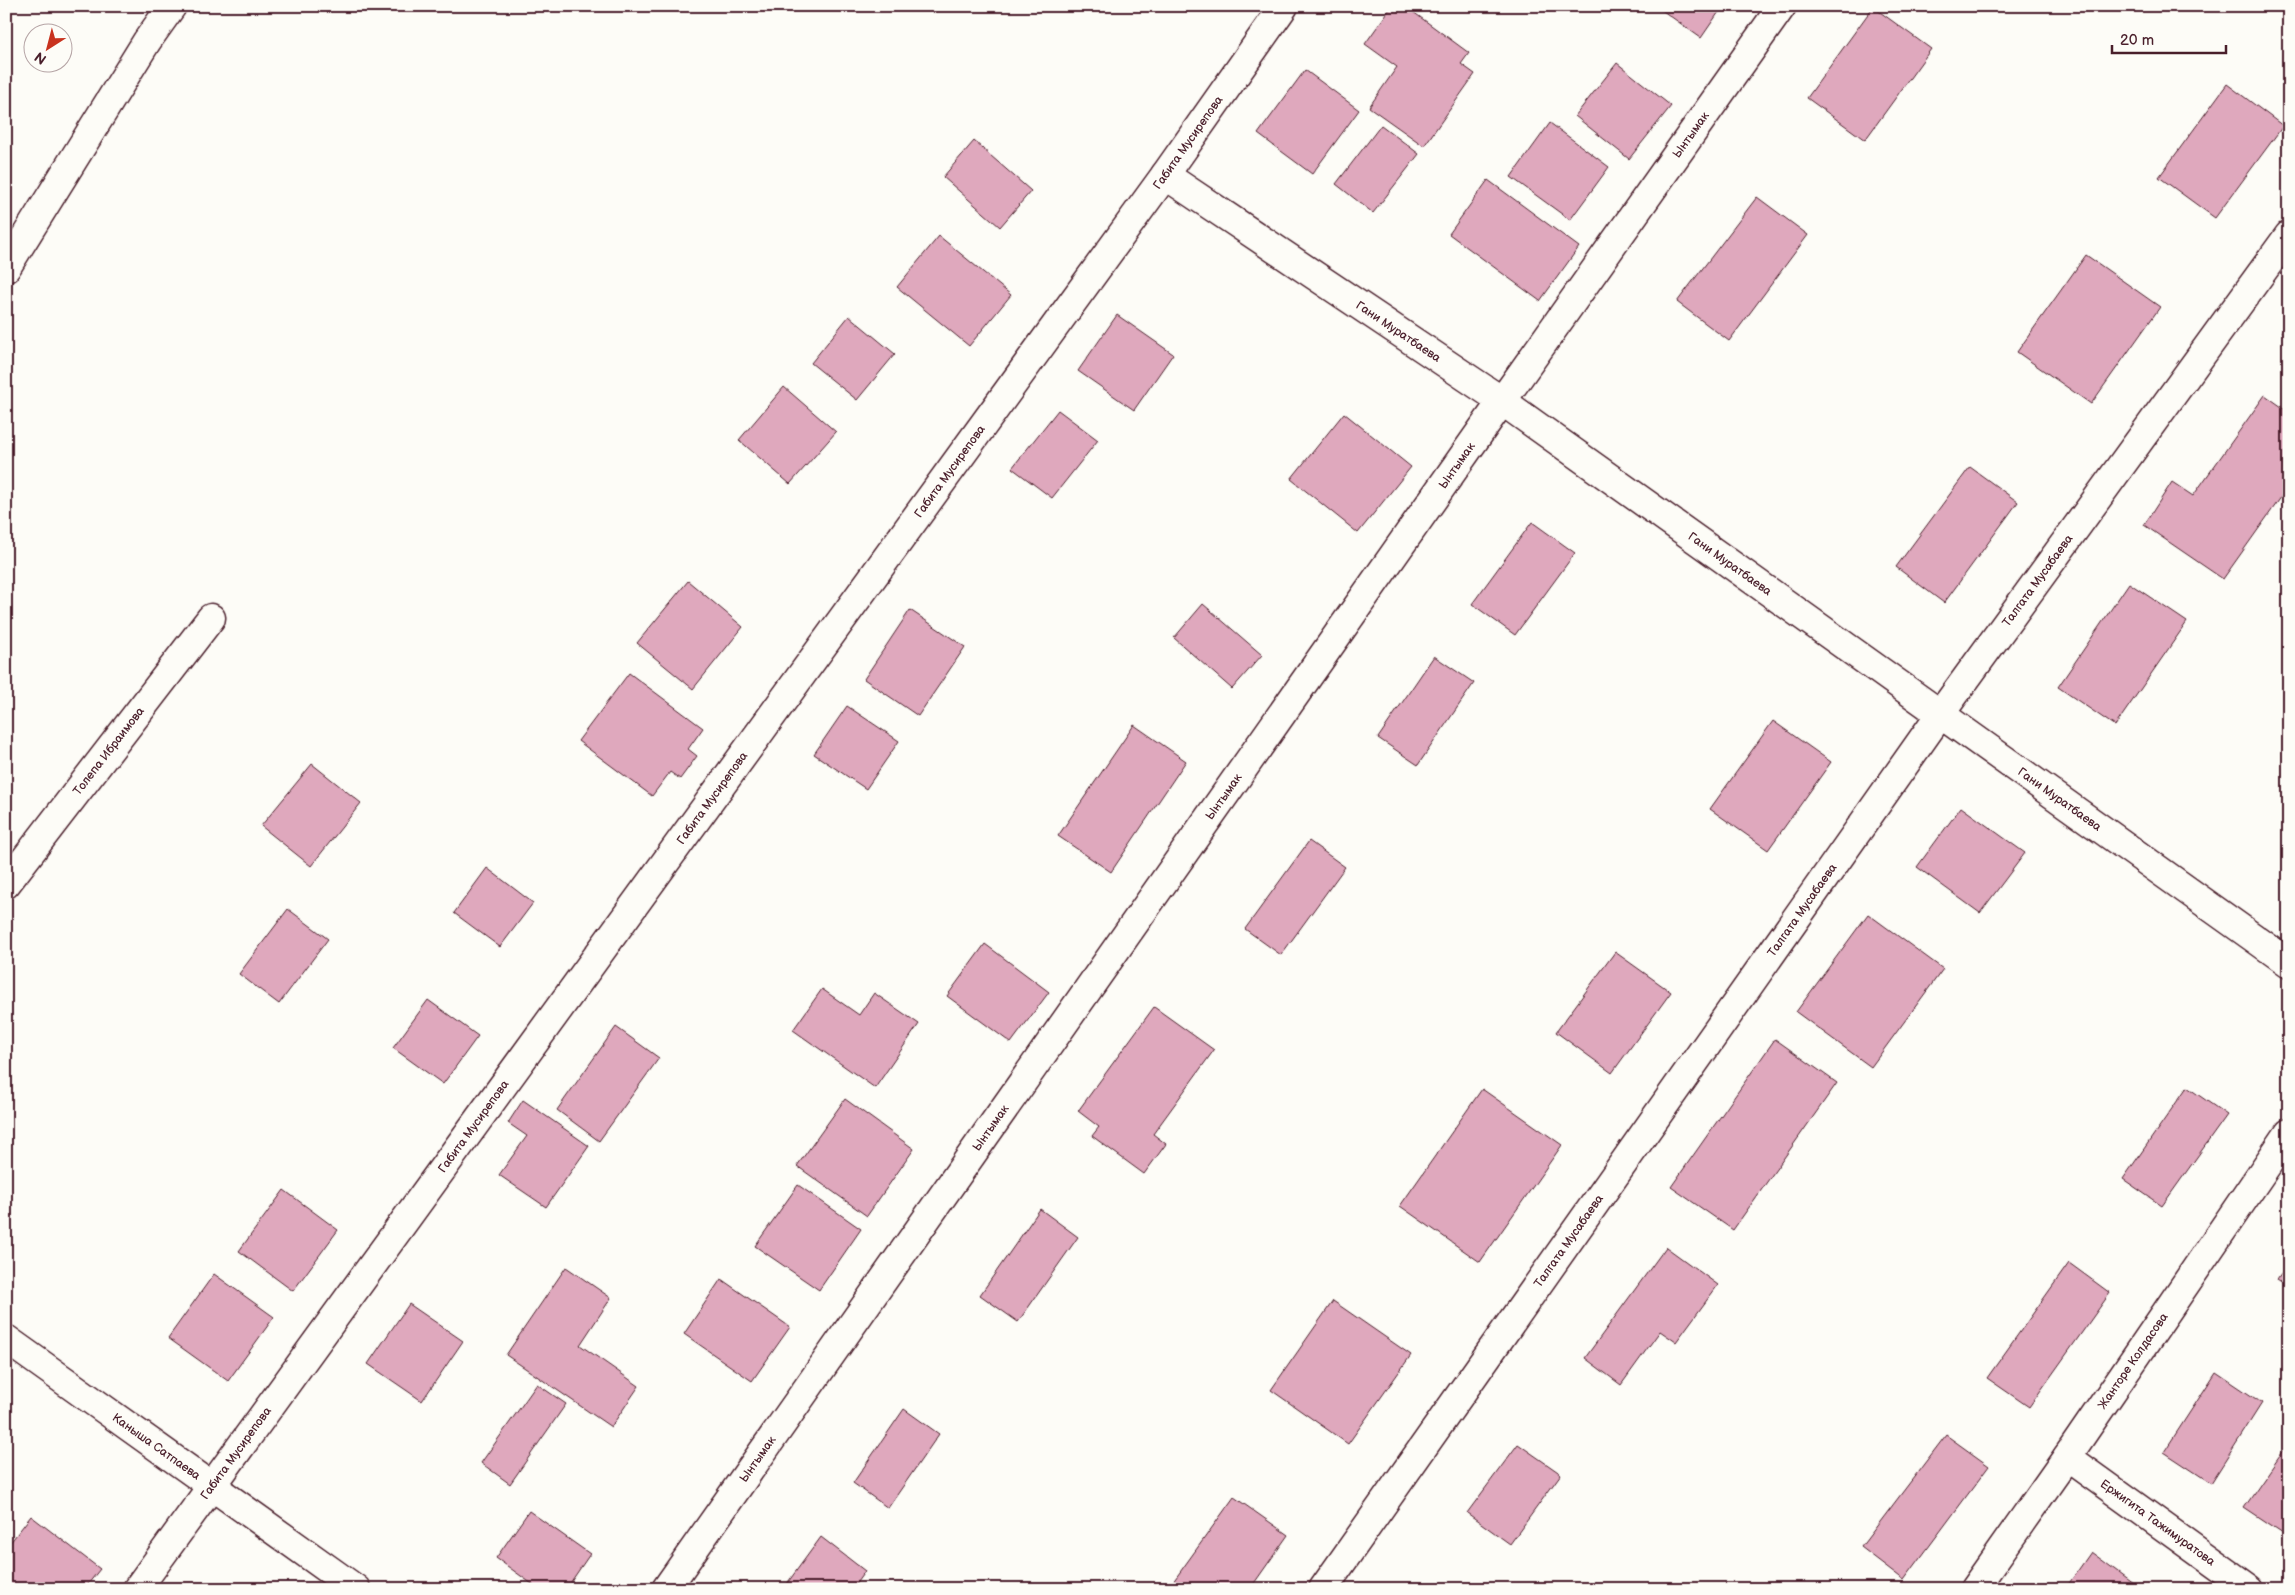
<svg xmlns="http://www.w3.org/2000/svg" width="2295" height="1595" font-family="'Balsamiq Sans',sans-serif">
<rect width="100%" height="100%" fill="#fdfcf7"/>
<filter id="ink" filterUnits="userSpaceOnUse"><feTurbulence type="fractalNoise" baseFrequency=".02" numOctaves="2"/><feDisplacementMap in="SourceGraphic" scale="10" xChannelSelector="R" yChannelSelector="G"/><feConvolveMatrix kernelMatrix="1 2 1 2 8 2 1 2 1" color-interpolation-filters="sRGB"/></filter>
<g filter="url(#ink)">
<!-- building -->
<path fill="#dfa8bd" stroke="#4a1f2b" d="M1392,6H1405L1469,53L1461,64L1475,74L1424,146L1369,107L1397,67L1365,44Z
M1656,6H1723L1701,38Z
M1873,7L1931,49L1865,140L1807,98Z
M1617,63L1671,106L1629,159L1575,116Z
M1305,70L1359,110L1312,174L1258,134Z
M2227,84L2283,126L2215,218L2159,177Z
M1550,123L1609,167L1570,220L1511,177Z
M1381,125L1419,154L1373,213L1336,184Z
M974,141L1031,191L1000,227L943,177Z
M1488,180L1579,247L1540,301L1449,234Z
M1757,197L1808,235L1729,341L1677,302Z
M939,236L1011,295L969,346L897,287Z
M2086,255L2160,307L2091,404L2017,352Z
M1117,315L1173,354L1134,410L1078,371Z
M849,316L895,354L857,400L811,363Z
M2289,322V337L2281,332Z
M784,387L836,432L790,484L739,440Z
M2265,395L2289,412V486L2223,579L2144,525L2172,482L2193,496Z
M1058,410L1098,440L1052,498L1012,468Z
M1344,413L1411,467L1358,533L1291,479Z
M1970,467L2018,502L1944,603L1896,567Z
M1532,522L1575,553L1515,635L1472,604Z
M688,581L743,627L693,689L637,643Z
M2129,583L2187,622L2115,726L2058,687Z
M1203,604L1262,655L1232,689L1174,638Z
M910,610L965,647L918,716L864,679Z
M1434,656L1474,683L1418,765L1378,738Z
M629,673L703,728L688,749L697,756L680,779L670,772L652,796L578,741Z
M847,706L899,741L866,789L814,754Z
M1773,721L1831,762L1768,850L1710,809Z
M1134,725L1186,761L1111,872L1058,836Z
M312,764L361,803L311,866L261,826Z
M1961,807L2025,853L1980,913L1917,867Z
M1309,841L1345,867L1281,955L1245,929Z
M487,868L533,903L500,947L454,913Z
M288,909L328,939L279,1004L239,974Z
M1868,914L1943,969L1871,1067L1796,1012Z
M985,944L1049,992L1011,1043L947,996Z
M1615,952L1671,992L1612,1073L1556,1032Z
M822,989L859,1015L874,993L919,1024L875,1088L793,1030Z
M428,1000L478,1036L443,1084L393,1048Z
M1154,1007L1214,1050L1153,1134L1166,1144L1144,1174L1092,1136L1099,1127L1078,1111Z
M616,1027L659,1058L599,1141L557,1110Z
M1775,1039L1837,1083L1733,1230L1671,1187Z
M2187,1087L2227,1115L2162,1206L2123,1179Z
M1482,1089L1562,1145L1480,1262L1400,1206Z
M845,1099L914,1149L867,1216L797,1166Z
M523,1100L589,1146L546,1207L499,1175L527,1136L508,1123Z
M798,1185L861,1229L819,1290L755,1246Z
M284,1190L338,1230L293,1291L239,1251Z
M1040,1209L1078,1237L1018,1322L980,1295Z
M1666,1247L1718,1285L1676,1342L1660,1331L1621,1385L1585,1358Z
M2069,1263L2110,1293L2029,1407L1987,1378Z
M2289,1263V1288L2277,1280Z
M566,1267L611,1298L580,1345L639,1386L611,1427L506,1355Z
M214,1274L274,1317L228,1381L168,1338Z
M721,1279L790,1327L752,1381L684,1334Z
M1333,1301L1411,1355L1348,1444L1271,1390Z
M409,1304L463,1341L422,1401L368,1364Z
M2216,1372L2262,1403L2211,1483L2164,1452Z
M537,1384L566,1404L510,1484L481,1463Z
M904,1409L939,1434L888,1508L853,1483Z
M1946,1435L1989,1466L1904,1580L1861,1547Z
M2289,1443V1538L2244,1508Z
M1518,1444L1561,1474L1510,1544L1467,1513Z
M1234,1497L1288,1535L1250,1589H1175L1170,1586Z
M529,1511L590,1554L566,1589H539L496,1558Z
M31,1516L100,1569L84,1589H6V1548Z
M821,1537L865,1571L852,1589H783Z
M2091,1552L2141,1589H2065Z"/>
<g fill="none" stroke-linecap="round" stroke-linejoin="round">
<!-- street casing -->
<g stroke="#4a1f2b" stroke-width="31">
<g id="street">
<path id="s1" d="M1165,175L1502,401L2289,963"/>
<path d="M6,268L147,41L172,6"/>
<path id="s2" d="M6,884L211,618"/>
<path id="s3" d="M6,1339L356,1589"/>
<path id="s4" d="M2067,1457L2250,1589"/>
<path id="s5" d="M137,1589L1165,175L1284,6"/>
<path id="s6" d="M666,1589L1502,401L1782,6"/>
<path id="s7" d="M1323,1589L1941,713L2289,235"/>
<path id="s8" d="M1974,1589L2067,1457L2289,1133"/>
</g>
</g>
<!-- street -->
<use href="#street" stroke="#fdfcf7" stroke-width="28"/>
</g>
</g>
<g text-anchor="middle" stroke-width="4.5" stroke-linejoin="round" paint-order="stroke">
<!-- street labels -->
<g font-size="12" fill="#4a1f2b" stroke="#fdfcf7">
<text dy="4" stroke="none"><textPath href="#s6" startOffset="1779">Ынтымак</textPath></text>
<text dy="4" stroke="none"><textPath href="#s5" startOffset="1788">Габита Мусирепова</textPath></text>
<text dy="4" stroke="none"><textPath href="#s1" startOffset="281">Гани Муратбаева</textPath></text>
<text dy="4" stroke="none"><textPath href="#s6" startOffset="1374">Ынтымак</textPath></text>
<text dy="4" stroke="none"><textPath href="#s5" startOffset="1382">Габита Мусирепова</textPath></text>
<text dy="4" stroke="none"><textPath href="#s1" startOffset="686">Гани Муратбаева</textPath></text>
<text dy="4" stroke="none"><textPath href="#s7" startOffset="1236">Талгата Мусабаева</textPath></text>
<text dy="4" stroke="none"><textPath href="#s2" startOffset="168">Толепа Ибраимова</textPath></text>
<text dy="4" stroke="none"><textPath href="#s6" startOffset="969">Ынтымак</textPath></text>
<text dy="4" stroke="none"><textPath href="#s5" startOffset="978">Габита Мусирепова</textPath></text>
<text dy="4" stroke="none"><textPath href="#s1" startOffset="1091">Гани Муратбаева</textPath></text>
<text dy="4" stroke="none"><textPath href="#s7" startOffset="831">Талгата Мусабаева</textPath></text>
<text dy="4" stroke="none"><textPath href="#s5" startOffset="572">Габита Мусирепова</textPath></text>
<text dy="4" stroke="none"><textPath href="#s6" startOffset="564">Ынтымак</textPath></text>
<text dy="4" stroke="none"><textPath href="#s7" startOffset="426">Талгата Мусабаева</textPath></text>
<text dy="4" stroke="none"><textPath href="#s8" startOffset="278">Жанторе Колдасова</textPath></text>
<text dy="4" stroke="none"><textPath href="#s3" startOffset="185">Каныша Сатпаева</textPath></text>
<text dy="4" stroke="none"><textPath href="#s5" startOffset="168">Габита Мусирепова</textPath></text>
<text dy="4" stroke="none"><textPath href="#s6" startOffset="159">Ынтымак</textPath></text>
<text dy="4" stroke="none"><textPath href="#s4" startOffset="112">Ержигита Тажимуратова</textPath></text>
</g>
</g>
<!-- margin -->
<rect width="2295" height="1595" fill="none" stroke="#fdfcf7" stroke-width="25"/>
<rect x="12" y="12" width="2270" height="1570" fill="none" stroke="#4a1f2b" stroke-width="2" filter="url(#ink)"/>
<!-- north arrow -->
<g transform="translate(48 48) rotate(216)"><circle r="24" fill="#fdfcf7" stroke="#b5a4a5"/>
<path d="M0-4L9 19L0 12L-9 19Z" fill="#c8321e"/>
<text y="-8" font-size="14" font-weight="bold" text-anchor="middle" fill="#4a1f2b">N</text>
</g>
<!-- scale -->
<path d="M2112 45v8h114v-8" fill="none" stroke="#4a1f2b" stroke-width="2.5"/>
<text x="2120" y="45" font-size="15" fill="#4a1f2b" stroke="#fdfcf7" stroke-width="4" paint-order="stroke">20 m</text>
</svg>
